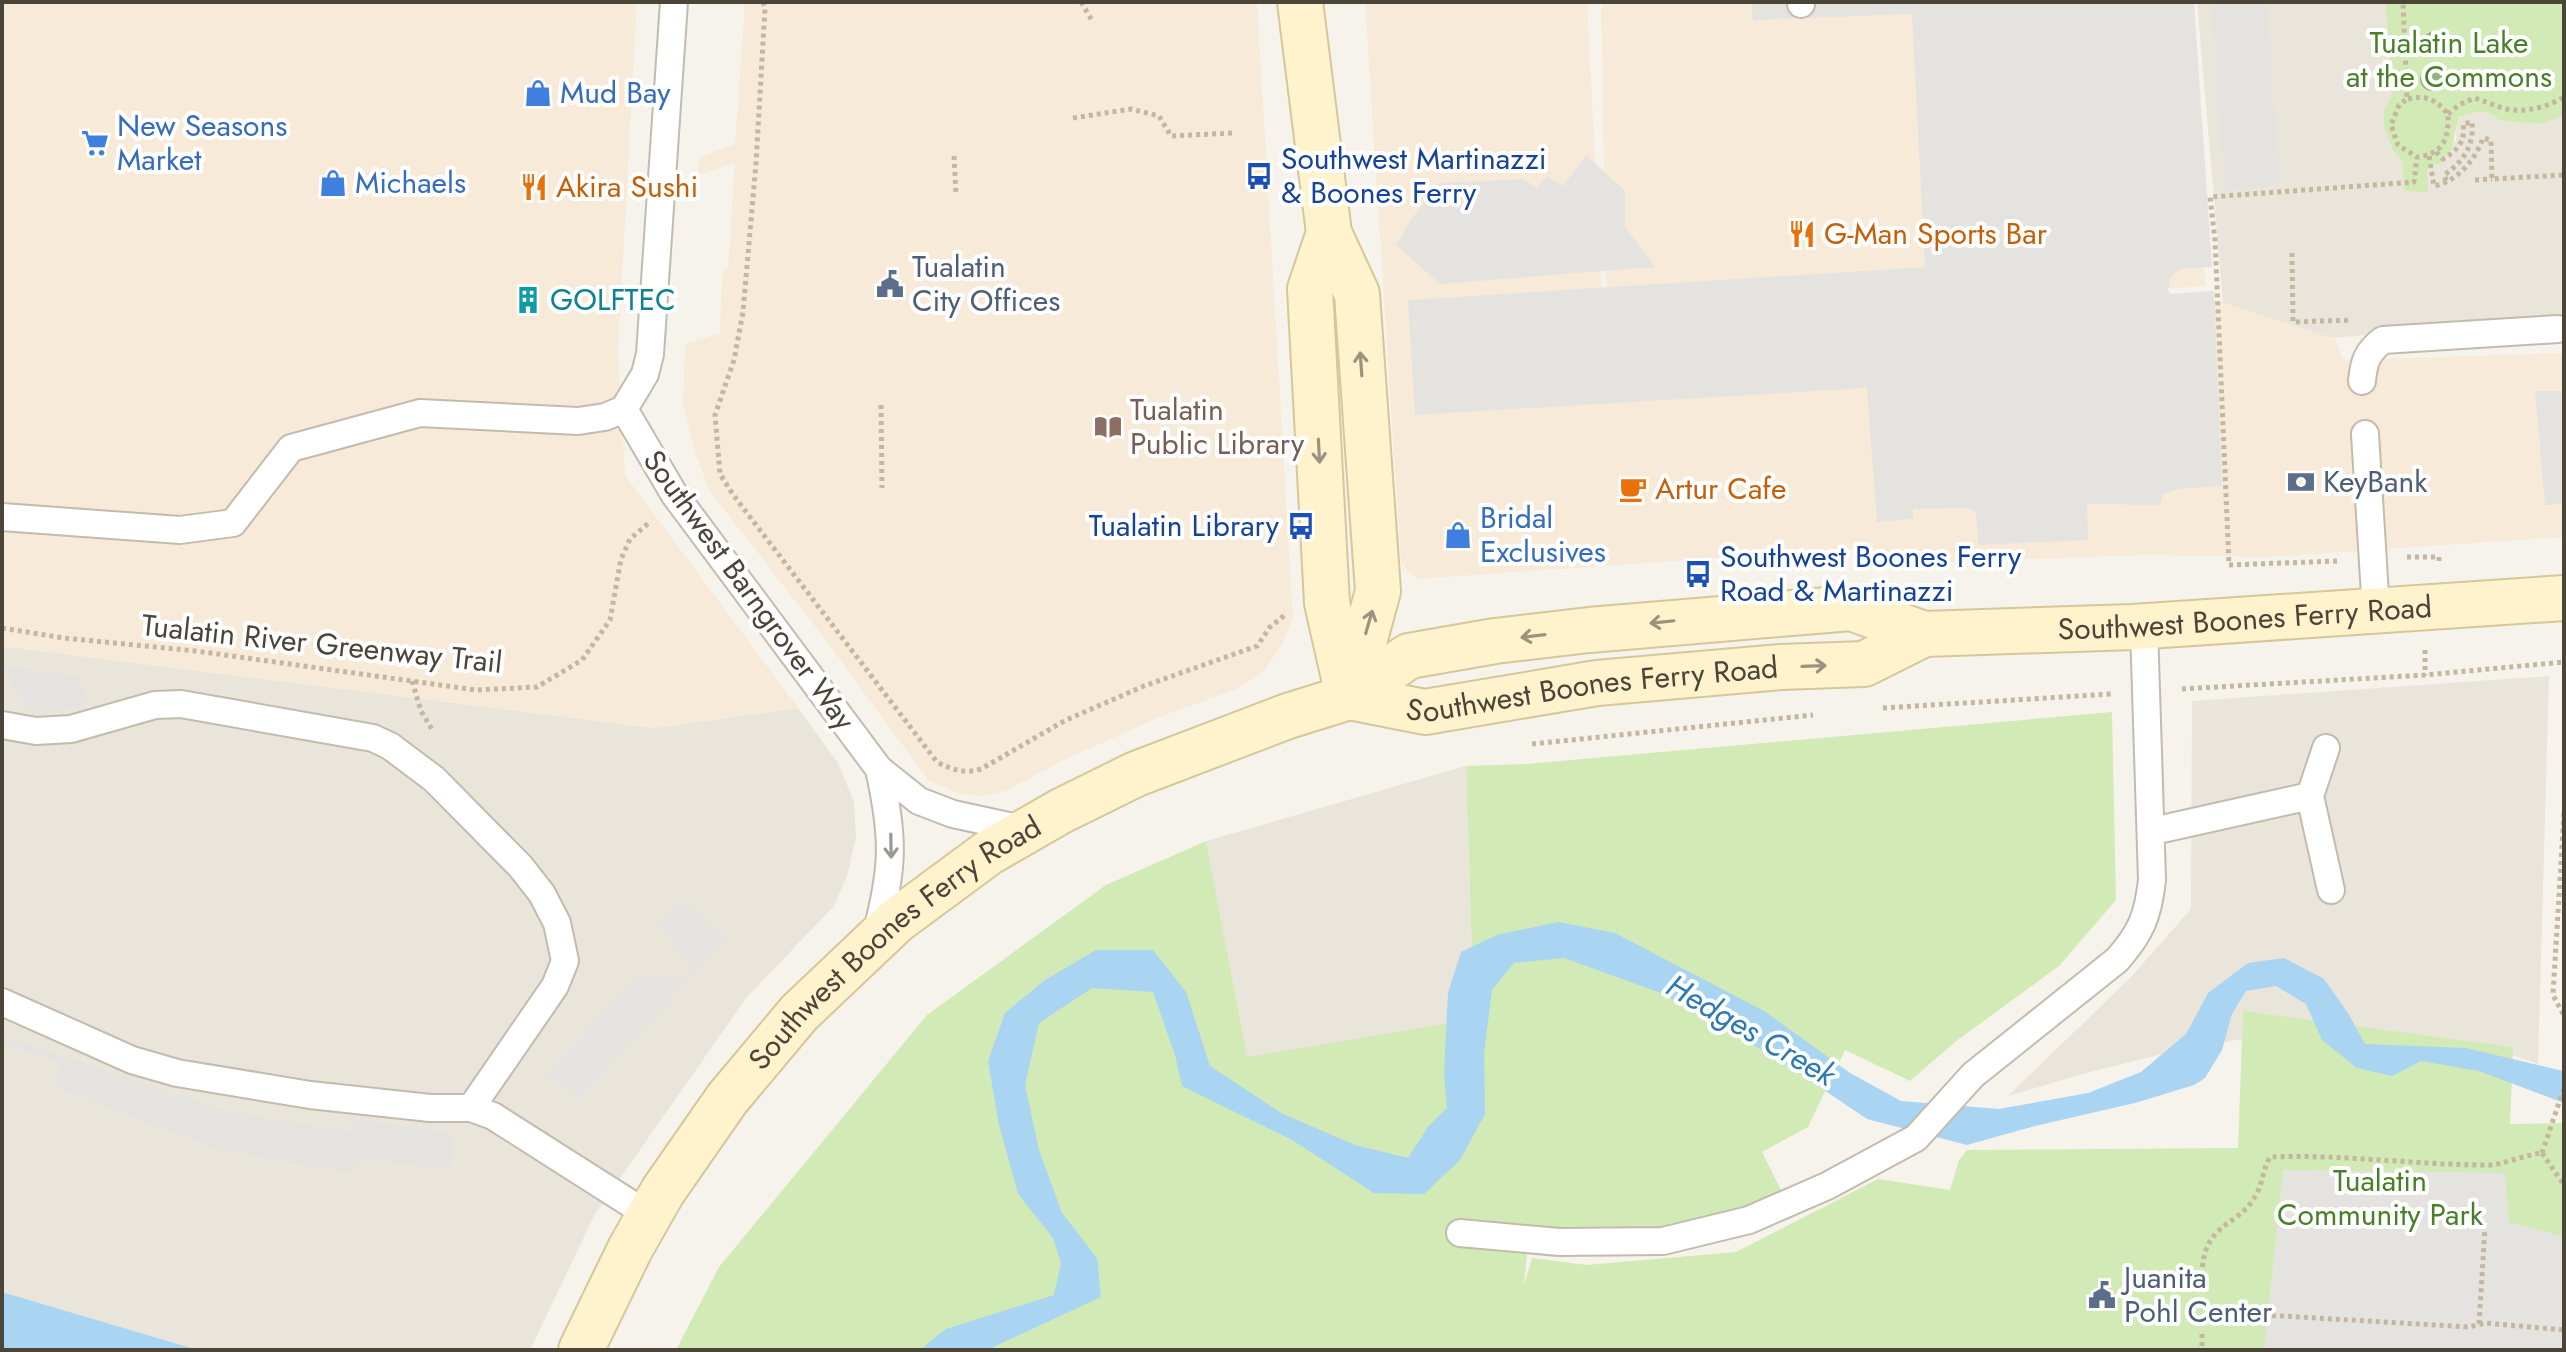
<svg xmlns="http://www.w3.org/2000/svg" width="2566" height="1352" font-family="Jost,sans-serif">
<rect width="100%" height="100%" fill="#f6f3ec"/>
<!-- residential -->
<path fill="#eae5da" d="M2197,2H2385L2393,94L2384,110L2394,152L2403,163L2427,165L2445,155L2456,140L2457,119L2477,112L2490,113L2500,121L2540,124L2564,116V319L2330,338L2223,303Z
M2,646L653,728L798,708L838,763L854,802L856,838L847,876L834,906L747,997L595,1214L530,1350H198L2,1292Z
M2549,676L2538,1064L2479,1043L2290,1031L2183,1049L2090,1072L2008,1096L2131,977L2191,909L2192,701Z
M1466,766L1474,1019L1246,1058L1206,841Z"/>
<!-- commercial -->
<path fill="#f7ead8" d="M2,2H637L618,351L625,475L798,708L653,728L2,646Z
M745,2H1257L1293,618L1282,645L1263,672L1237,689L1162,716L1070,757L1007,790L985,796L960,794L928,780L824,638L709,490L695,453L683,405L685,344L720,333L722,273L728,268L735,163L698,175V158L735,144Z
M1365,2H1587L1605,354L2207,297L2335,339L2344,360L2564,353V537L2267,557L2145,555L1896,564L1857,548L1417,579L1401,563Z
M1606,2H2191L2205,286L1607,332L1601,7Z"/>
<!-- green -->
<path fill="#d2eab5" d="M2385,2H2564V116L2540,124L2500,121L2490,113L2477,112L2458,118L2452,149L2439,165L2432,163L2427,165L2428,192L2404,191L2403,163L2394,152L2384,128V110L2393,93Z
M2112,712L2116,900L2059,966L1955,1042L1910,1081L1845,1050L1808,1127L1762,1152L1782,1192L1673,1232L1529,1234L1524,1285L1532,1258L1587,1265L1736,1252L1878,1179L1950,1190L1959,1160L1967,1150L2238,1148L2243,1011L2513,1047L2510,1124L2564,1123V1350H676L719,1267L927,1015L1106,885L1206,841L1247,1057L1474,1019L1466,766L1526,764Z"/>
<!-- parking -->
<path fill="#e5e3e0" d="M1751,2H2194L2212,267L2182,268L2171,276L2168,290L2170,294L2214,291L2222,486L2178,489L2163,494L2160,505L2087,504L2088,540L1978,545L1976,512L1968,508L1913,509V519L1877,522L1867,388L1415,415L1408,300L1925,267L1912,14L1753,20Z
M2211,2H2267L2280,185L2224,190Z
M1586,155L1625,191V227L1655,267L1440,284L1396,245L1412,218L1440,183L1524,179L1537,188L1547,176L1563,186Z
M2535,391H2564V504L2545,505Z
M2,666L78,676L88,705L31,716Z
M684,901L727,938L579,1100L546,1075L637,975L681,979L692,965L658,927Z
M2,1036L228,1112L352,1132L353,1119L454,1134L450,1170L359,1159L349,1173L216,1149L54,1087L61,1063L2,1045Z
M2283,1170L2505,1173L2509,1222L2564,1237V1350H2264Z"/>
<!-- water -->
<path fill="#a9d4f2" d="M1558,922L1615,933L1764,1011L1850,1073L1901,1101L1999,1109L2088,1093L2141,1072L2186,1034L2208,993L2248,963L2284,958L2324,979L2348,1013L2365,1044L2466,1048L2559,1070L2564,1071V1103L2479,1071L2421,1061L2392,1076L2357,1068L2322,1040L2306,1004L2276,986L2246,991L2232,1014L2222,1050L2205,1078L2194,1085L2135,1103L2035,1126L1967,1145L1867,1119L1778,1059L1661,993L1564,958L1514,963L1492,990L1484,1053L1485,1114L1460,1160L1424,1194L1374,1193L1292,1140L1182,1086L1175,1055L1153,992L1092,988L1039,1023L1025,1085L1039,1150L1062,1213L1097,1258L1101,1297L987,1350H920L946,1329L1054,1295L1061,1263L1053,1238L1018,1194L999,1125L988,1061L1005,1013L1045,980L1096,950H1153L1186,992L1210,1066L1281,1113L1355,1145L1408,1158L1428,1127L1447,1108L1444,1073L1448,993L1461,952L1497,935Z
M2,1292L198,1350H2Z"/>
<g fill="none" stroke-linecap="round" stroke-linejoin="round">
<!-- lane casing -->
<g stroke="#c2bbae" stroke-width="30">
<path id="lane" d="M1801,2V4
M2362,381C2364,361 2367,352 2383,340L2558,329
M624,409L674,494L879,769L919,801L953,814L1027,830
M2365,434L2376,611
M2,517L180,530L233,523L291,448L420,413L578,421L605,417L624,409L645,374L650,354L674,2
M2,725L36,731L71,729L155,705L181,704L373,738L390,746L434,779L521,867L542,894L557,923L565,961L555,986L471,1108
M2310,796L2331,890
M2153,831L2310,796L2326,748
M876,934C894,867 894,837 879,769
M2,1002L132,1060L177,1073L310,1095L430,1108H471L493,1116L650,1216
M1460,1233L1559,1242L1663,1241L1749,1220L1827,1186L1916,1138L1973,1075L2117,960C2141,933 2148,916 2152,880L2144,627"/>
</g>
<!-- secondary casing -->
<g stroke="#d6c79b" stroke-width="48">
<g id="secondary">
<path d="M1300,2L1329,233L1357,294L1378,591L1349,697"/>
<path d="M1329,233L1310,289L1327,603L1347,691"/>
<path id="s1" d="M1349,697L1425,712L1597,683L1781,667L1864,664L1924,634"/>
<path id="s2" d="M581,1350L630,1249L663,1191L727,1099L799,1013L896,921L988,853L1061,811L1136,774L1288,716L1349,697L1409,656L1495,641L1589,630L1851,608L1924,634L2133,627L2564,598"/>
</g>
</g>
<!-- path -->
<path stroke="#c4b79f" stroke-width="5" stroke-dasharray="4 4" stroke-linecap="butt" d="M763,2L765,8L756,163L743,312L734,360L715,415L720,474L734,496L937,762C953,770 964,774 981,769L1066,720L1144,686L1257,646L1270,627L1285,615
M1081,2L1093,22
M2408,99C2426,95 2436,99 2448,114C2449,139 2443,154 2417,157
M2448,114L2459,105L2474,98C2485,101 2495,106 2506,109C2525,113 2548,107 2564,97
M1073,118L1131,109L1159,116L1171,136L1234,133
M2436,152L2443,159C2457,151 2466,141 2463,124L2472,122C2474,146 2464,161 2444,175L2447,182
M954,156L956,195
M2429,156L2434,186C2458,181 2475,160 2483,138L2491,140L2492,179L2564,175
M2475,180L2492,179
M2292,253L2293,322L2352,320
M881,405L882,488
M2407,557H2439V563
M2337,561L2229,565L2215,240L2210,197L2414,182L2417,157L2398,145L2391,125L2399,105L2407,99L2403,2
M2,628L64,638L196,651L476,690L537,687L582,660L610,620L621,559L630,539L650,522
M2425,650V675
M412,681L421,711L433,731
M2182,689L2425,675L2564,662
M1883,708L2112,694
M1532,744L1813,715
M2564,813L2553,995L2564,1016
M2542,1153L2564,1088
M2542,1153L2564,1185
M2202,1275C2203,1220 2239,1229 2257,1193C2263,1182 2263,1169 2270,1157C2343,1154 2415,1165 2488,1165C2502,1165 2524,1155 2542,1153
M2248,1314L2469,1327L2485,1323L2564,1330
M2479,1324L2485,1228
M2202,1334V1350"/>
<!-- lane -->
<use href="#lane" stroke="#fff" stroke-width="26"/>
<!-- secondary -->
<use href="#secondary" stroke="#fff3cd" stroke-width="44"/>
</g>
<!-- trees -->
<g fill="#97b381">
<circle cx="2435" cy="43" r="12"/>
<circle cx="2432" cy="79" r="12"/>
</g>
<!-- one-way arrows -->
<defs><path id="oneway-shaft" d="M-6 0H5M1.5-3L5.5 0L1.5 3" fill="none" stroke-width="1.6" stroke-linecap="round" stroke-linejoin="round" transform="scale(2)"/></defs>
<g stroke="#9c937c">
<use href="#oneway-shaft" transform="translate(1361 364) rotate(-94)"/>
<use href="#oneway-shaft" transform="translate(1319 451) rotate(87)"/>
<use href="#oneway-shaft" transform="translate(1369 622) rotate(-74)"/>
<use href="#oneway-shaft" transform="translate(1662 622) rotate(174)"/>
<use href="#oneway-shaft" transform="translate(1533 636) rotate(173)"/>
<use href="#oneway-shaft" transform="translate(1814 666) rotate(-2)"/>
</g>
<use stroke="#9c9892" href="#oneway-shaft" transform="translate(891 846) rotate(89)"/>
<!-- icons -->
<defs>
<g id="shop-bare" transform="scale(2.16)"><path d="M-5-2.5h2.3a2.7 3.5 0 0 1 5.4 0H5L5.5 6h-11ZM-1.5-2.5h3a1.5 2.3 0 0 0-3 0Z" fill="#3f7fe0" stroke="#fff" stroke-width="2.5" paint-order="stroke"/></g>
<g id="supermarket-bare" transform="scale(2.16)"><path d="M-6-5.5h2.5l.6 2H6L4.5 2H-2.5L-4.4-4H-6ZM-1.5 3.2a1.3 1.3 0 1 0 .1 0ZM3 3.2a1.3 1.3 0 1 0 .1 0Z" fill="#3f7fe0" stroke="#fff" stroke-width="2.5" paint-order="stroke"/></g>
<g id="bus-bare" transform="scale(2.16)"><path d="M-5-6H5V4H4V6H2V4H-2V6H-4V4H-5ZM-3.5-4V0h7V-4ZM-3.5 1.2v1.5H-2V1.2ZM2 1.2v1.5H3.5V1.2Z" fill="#1a4fb4" stroke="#fff" stroke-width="2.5" paint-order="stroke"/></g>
<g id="restaurant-bare" transform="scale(2.16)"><path d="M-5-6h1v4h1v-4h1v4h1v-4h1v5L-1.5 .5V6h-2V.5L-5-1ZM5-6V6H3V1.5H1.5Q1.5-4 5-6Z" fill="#e8710a" stroke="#fff" stroke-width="2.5" paint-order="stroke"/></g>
<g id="civic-bare" transform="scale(2.16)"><path d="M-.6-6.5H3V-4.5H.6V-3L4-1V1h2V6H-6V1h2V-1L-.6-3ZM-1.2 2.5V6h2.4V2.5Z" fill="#5c6f8a" stroke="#fff" stroke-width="2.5" paint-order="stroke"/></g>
<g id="building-bare" transform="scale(2.16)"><path d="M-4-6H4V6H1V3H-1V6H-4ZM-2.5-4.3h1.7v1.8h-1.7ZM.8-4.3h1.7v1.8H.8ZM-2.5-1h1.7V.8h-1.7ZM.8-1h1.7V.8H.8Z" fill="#0f9aa8" stroke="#fff" stroke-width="2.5" paint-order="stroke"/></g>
<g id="library-bare" transform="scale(2.16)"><path d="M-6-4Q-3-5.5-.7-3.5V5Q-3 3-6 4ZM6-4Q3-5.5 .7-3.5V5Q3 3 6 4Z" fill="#8d6e63" stroke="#fff" stroke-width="2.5" paint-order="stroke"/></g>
<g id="bank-bare" transform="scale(2.16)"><path d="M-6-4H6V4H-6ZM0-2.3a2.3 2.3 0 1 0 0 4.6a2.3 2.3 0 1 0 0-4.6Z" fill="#5c6f8a" stroke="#fff" stroke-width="2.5" paint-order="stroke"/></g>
<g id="cafe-bare" transform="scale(2.16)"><path d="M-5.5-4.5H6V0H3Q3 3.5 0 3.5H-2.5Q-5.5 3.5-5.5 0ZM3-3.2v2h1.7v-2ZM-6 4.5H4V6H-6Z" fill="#e8710a" stroke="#fff" stroke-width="2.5" paint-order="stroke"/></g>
</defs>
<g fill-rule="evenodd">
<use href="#shop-bare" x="538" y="93"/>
<use href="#supermarket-bare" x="95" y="143"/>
<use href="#bus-bare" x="1259" y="176"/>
<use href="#shop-bare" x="333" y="183"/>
<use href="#restaurant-bare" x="534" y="187"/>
<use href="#restaurant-bare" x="1802" y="234"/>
<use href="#civic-bare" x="890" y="284"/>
<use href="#building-bare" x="528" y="300"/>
<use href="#library-bare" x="1108" y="427"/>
<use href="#bank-bare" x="2301" y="482"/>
<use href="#cafe-bare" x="1633" y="489"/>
<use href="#bus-bare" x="1301" y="526"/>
<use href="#shop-bare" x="1458" y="535"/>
<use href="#bus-bare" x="1698" y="574"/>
<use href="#civic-bare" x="2102" y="1295"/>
</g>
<g text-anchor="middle" stroke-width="8" stroke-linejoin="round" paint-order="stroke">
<!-- park labels -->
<g font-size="30" fill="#4a7f2a" stroke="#fff">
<text x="2449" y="53">Tualatin Lake<tspan x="2449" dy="34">at the Commons</tspan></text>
<text x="2380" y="1191">Tualatin<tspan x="2380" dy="34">Community Park</tspan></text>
</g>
<!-- shop labels -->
<g font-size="30" fill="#366cbe" stroke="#fff" text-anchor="start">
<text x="560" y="103">Mud Bay</text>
<text x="117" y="136">New Seasons<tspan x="117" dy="34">Market</tspan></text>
<text x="355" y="193">Michaels</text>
<text x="1480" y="528">Bridal<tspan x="1480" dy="34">Exclusives</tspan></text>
</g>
<!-- transit labels -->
<g font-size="30" fill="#164399" stroke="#fff" text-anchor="start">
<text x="1281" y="169">Southwest Martinazzi<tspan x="1281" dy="34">&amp; Boones Ferry</tspan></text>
<text x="1279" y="536" text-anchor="end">Tualatin Library</text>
<text x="1720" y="567">Southwest Boones Ferry<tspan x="1720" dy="34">Road &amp; Martinazzi</tspan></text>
</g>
<!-- food labels -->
<g font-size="30" fill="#c56008" stroke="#fff" text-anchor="start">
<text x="556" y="197">Akira Sushi</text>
<text x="1824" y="244">G-Man Sports Bar</text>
<text x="1655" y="499">Artur Cafe</text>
</g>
<!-- service labels -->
<g font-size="30" fill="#4e5e75" stroke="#fff" text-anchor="start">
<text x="912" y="277">Tualatin<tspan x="912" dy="34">City Offices</tspan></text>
<text x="2323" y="492">KeyBank</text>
<text x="2124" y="1288">Juanita<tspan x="2124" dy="34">Pohl Center</tspan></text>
</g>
<!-- culture labels -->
<g font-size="30" fill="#0d838f" stroke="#fff" text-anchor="start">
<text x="550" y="310">GOLFTEC</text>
</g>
<!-- education labels -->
<g font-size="30" fill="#785e54" stroke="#fff" text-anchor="start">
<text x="1130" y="420">Tualatin<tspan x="1130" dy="34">Public Library</tspan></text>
</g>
<!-- street labels -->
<g font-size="30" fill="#4b4439" stroke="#fff">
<text transform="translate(749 590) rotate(54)" y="10">Southwest Barngrover Way</text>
<text dy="10" stroke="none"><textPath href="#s2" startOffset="1962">Southwest Boones Ferry Road</textPath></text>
<text transform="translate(322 644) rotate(6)" y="10">Tualatin River Greenway Trail</text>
<text dy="10" stroke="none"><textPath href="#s1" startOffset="246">Southwest Boones Ferry Road</textPath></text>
<text dy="10" stroke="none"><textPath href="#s2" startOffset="522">Southwest Boones Ferry Road</textPath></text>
</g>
<!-- water labels -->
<g font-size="32" font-style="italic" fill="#2e7ab2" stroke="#fff">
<text transform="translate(1751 1030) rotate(30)" y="11">Hedges Creek</text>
</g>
</g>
<!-- border -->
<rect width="2566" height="1352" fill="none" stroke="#4b4439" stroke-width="8"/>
</svg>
